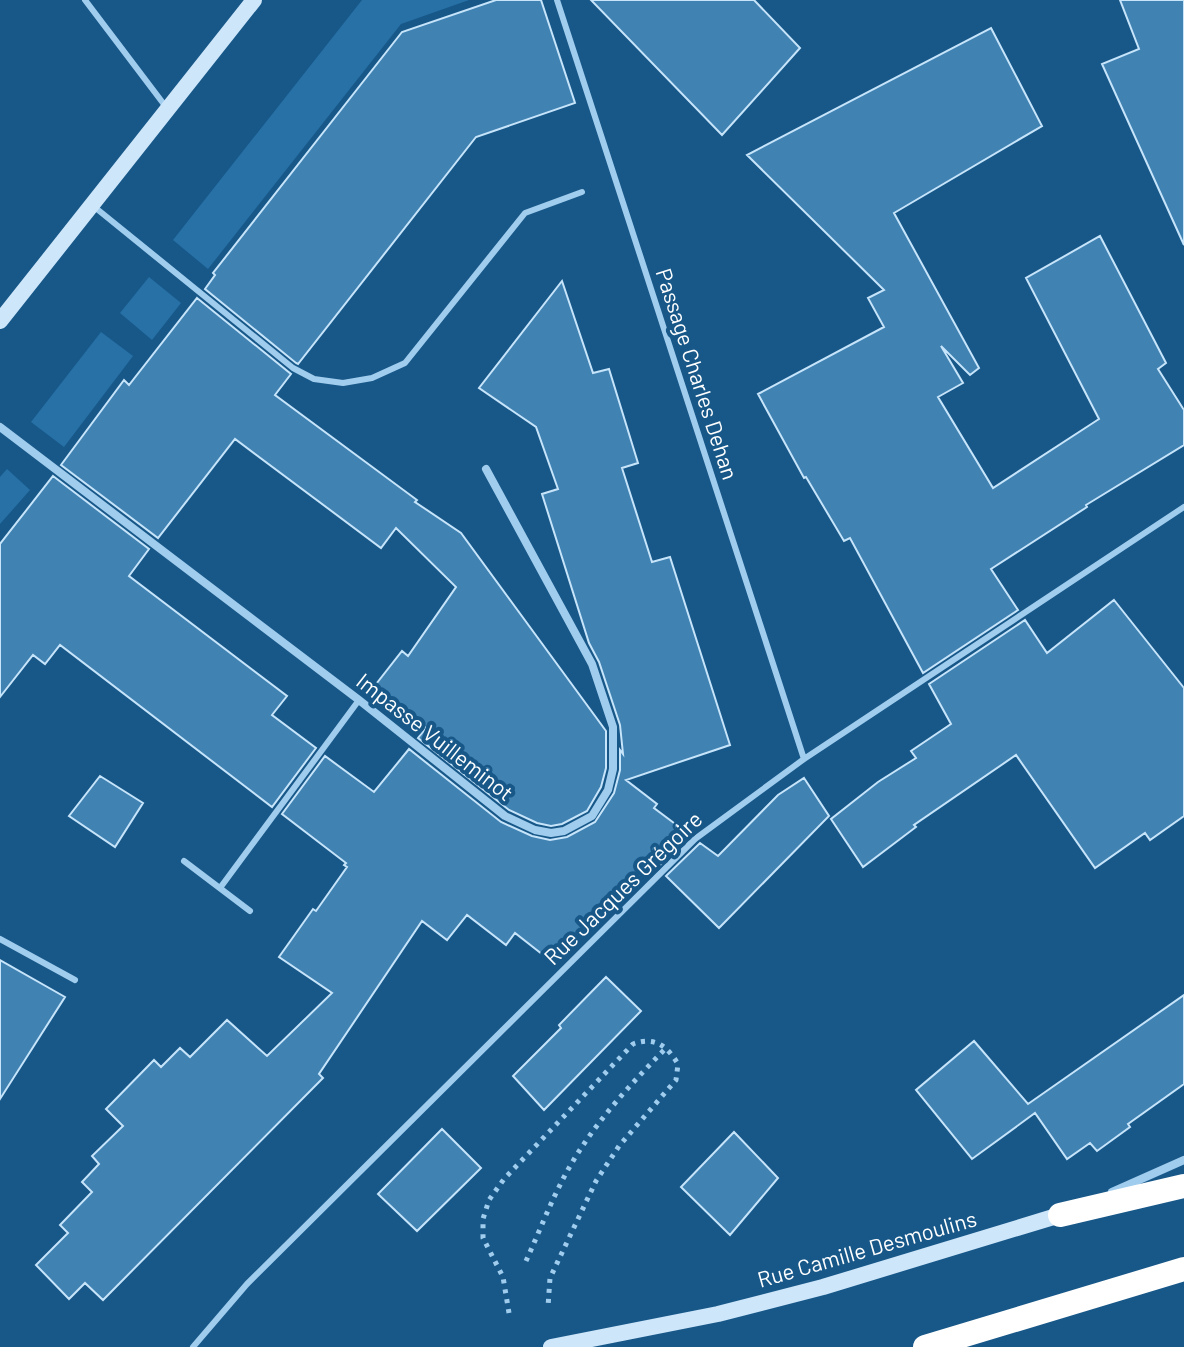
<svg xmlns="http://www.w3.org/2000/svg" width="1184" height="1347" font-family="Barlow,sans-serif">
<rect width="100%" height="100%" fill="#185889"/>
<!-- green -->
<path fill="#2771a6" d="M362,0H469L401,24L208,269L173,240Z
M149,277L181,303L152,340L120,313Z
M101,332L133,356L64,447L31,422Z
M7,469L30,490L0,524V477Z"/>
<!-- building -->
<path fill="#4082b2" stroke="#c6e4fa" stroke-width="2" d="M496,0H541L575,103L476,137L298,364L296,363L205,289L215,275L213,273L402,32Z
M591,0H754L800,48L722,135Z
M1120,0H1184V245L1102,64L1139,49Z
M991,28L1042,126L894,213L979,368L970,375L941,346L963,383L938,397L993,488L1099,419L1026,278L1100,236L1166,363L1158,369L1184,410V445L1086,505L1087,507L991,569L1018,610L923,673L850,538L844,541L806,477L804,478L758,394L884,327L868,298L884,290L747,155Z
M562,281L593,373L609,369L638,463L622,468L652,562L670,557L730,745L626,780L657,804L654,808L690,835L658,867L653,862L552,962L515,933L506,945L467,915L447,940L422,921L319,1074L323,1078L103,1300L85,1283L69,1299L36,1265L68,1233L60,1225L92,1192L82,1182L99,1164L92,1156L123,1126L106,1109L154,1060L161,1067L180,1048L190,1057L227,1020L267,1056L332,993L279,957L313,909L316,911L347,867L344,865L346,863L282,814L325,756L374,792L409,749L501,822L532,836L550,840L567,837L595,822L614,793L620,770V750L623,754L620,725L599,662L589,643L542,494L558,489L536,427L479,388Z
M197,298L291,374L275,395L417,500L415,502L461,533L606,731V768L601,787L587,811L562,824L551,826L537,823L509,810L418,738L426,728L373,688L402,651L408,656L456,587L396,528L381,548L235,439L158,538L61,465L124,380L129,385Z
M53,476L149,549L129,576L287,696L272,715L316,748L272,807L60,645L45,664L33,655L0,697V544Z
M1114,600L1184,688V816L1150,840L1145,833L1095,868L1016,755L914,825L916,827L863,867L831,819L878,782L916,758L911,751L951,724L929,684L1025,620L1047,653Z
M100,776L143,803L115,847L69,816Z
M804,778L829,816L719,928L666,876L700,843L718,856L778,795Z
M0,960L65,997L0,1099Z
M606,977L641,1011L544,1110L513,1076L561,1028L559,1025Z
M1184,995V1084L1128,1124L1130,1127L1097,1151L1090,1143L1067,1159L1035,1113L972,1159L916,1090L974,1041L1028,1104Z
M442,1129L481,1168L417,1231L378,1194Z
M734,1132L778,1178L730,1235L681,1187Z"/>
<g fill="none" stroke-linecap="round" stroke-linejoin="round">
<!-- path -->
<path stroke="#a0cdee" stroke-width="5" stroke-dasharray="4 6" stroke-linecap="butt" d="M526,1261C537,1237 547,1211 559,1187C585,1133 625,1090 666,1048
M509,1313L503,1277L483,1238V1219L489,1200L504,1179L633,1044C655,1036 667,1046 678,1064L676,1080L619,1146L596,1181L550,1278L548,1307"/>
<!-- service -->
<path stroke="#a0cdee" stroke-width="6" d="M85,0L166,107
M557,0L804,759
M92,205L293,368L314,379L343,383L372,378L405,363L525,213L582,192
M184,861L250,911
M220,888L359,700
M0,939L75,980
M193,1347L247,1284L695,839L804,759L1184,507"/>
<!-- minor -->
<path stroke="#a0cdee" stroke-width="8" d="M0,427L359,700L505,816L535,830L551,833L564,831L592,816L608,790L613,769V727L592,664L486,469
M1112,1192L1184,1160"/>
<!-- secondary -->
<path stroke="#cde6fa" stroke-width="16" d="M0,321L254,0
M551,1347L718,1314L823,1287L1060,1215"/>
<!-- motorway -->
<path stroke="#fff" stroke-width="24" d="M1060,1215L1184,1186
M925,1347L1184,1269"/>
</g>
<g text-anchor="middle" stroke-width="8" stroke-linejoin="round" paint-order="stroke">
<!-- street labels -->
<g font-size="22" fill="#fff" stroke="#185889">
<text transform="translate(697 374) rotate(72)" y="8">Passage Charles Dehan</text>
<text transform="translate(435 737) rotate(38)" y="8">Impasse Vuilleminot</text>
<text transform="translate(623 888) rotate(-44)" y="8">Rue Jacques Grégoire</text>
<text transform="translate(867 1249) rotate(-16)" y="8">Rue Camille Desmoulins</text>
</g>
</g>
</svg>
